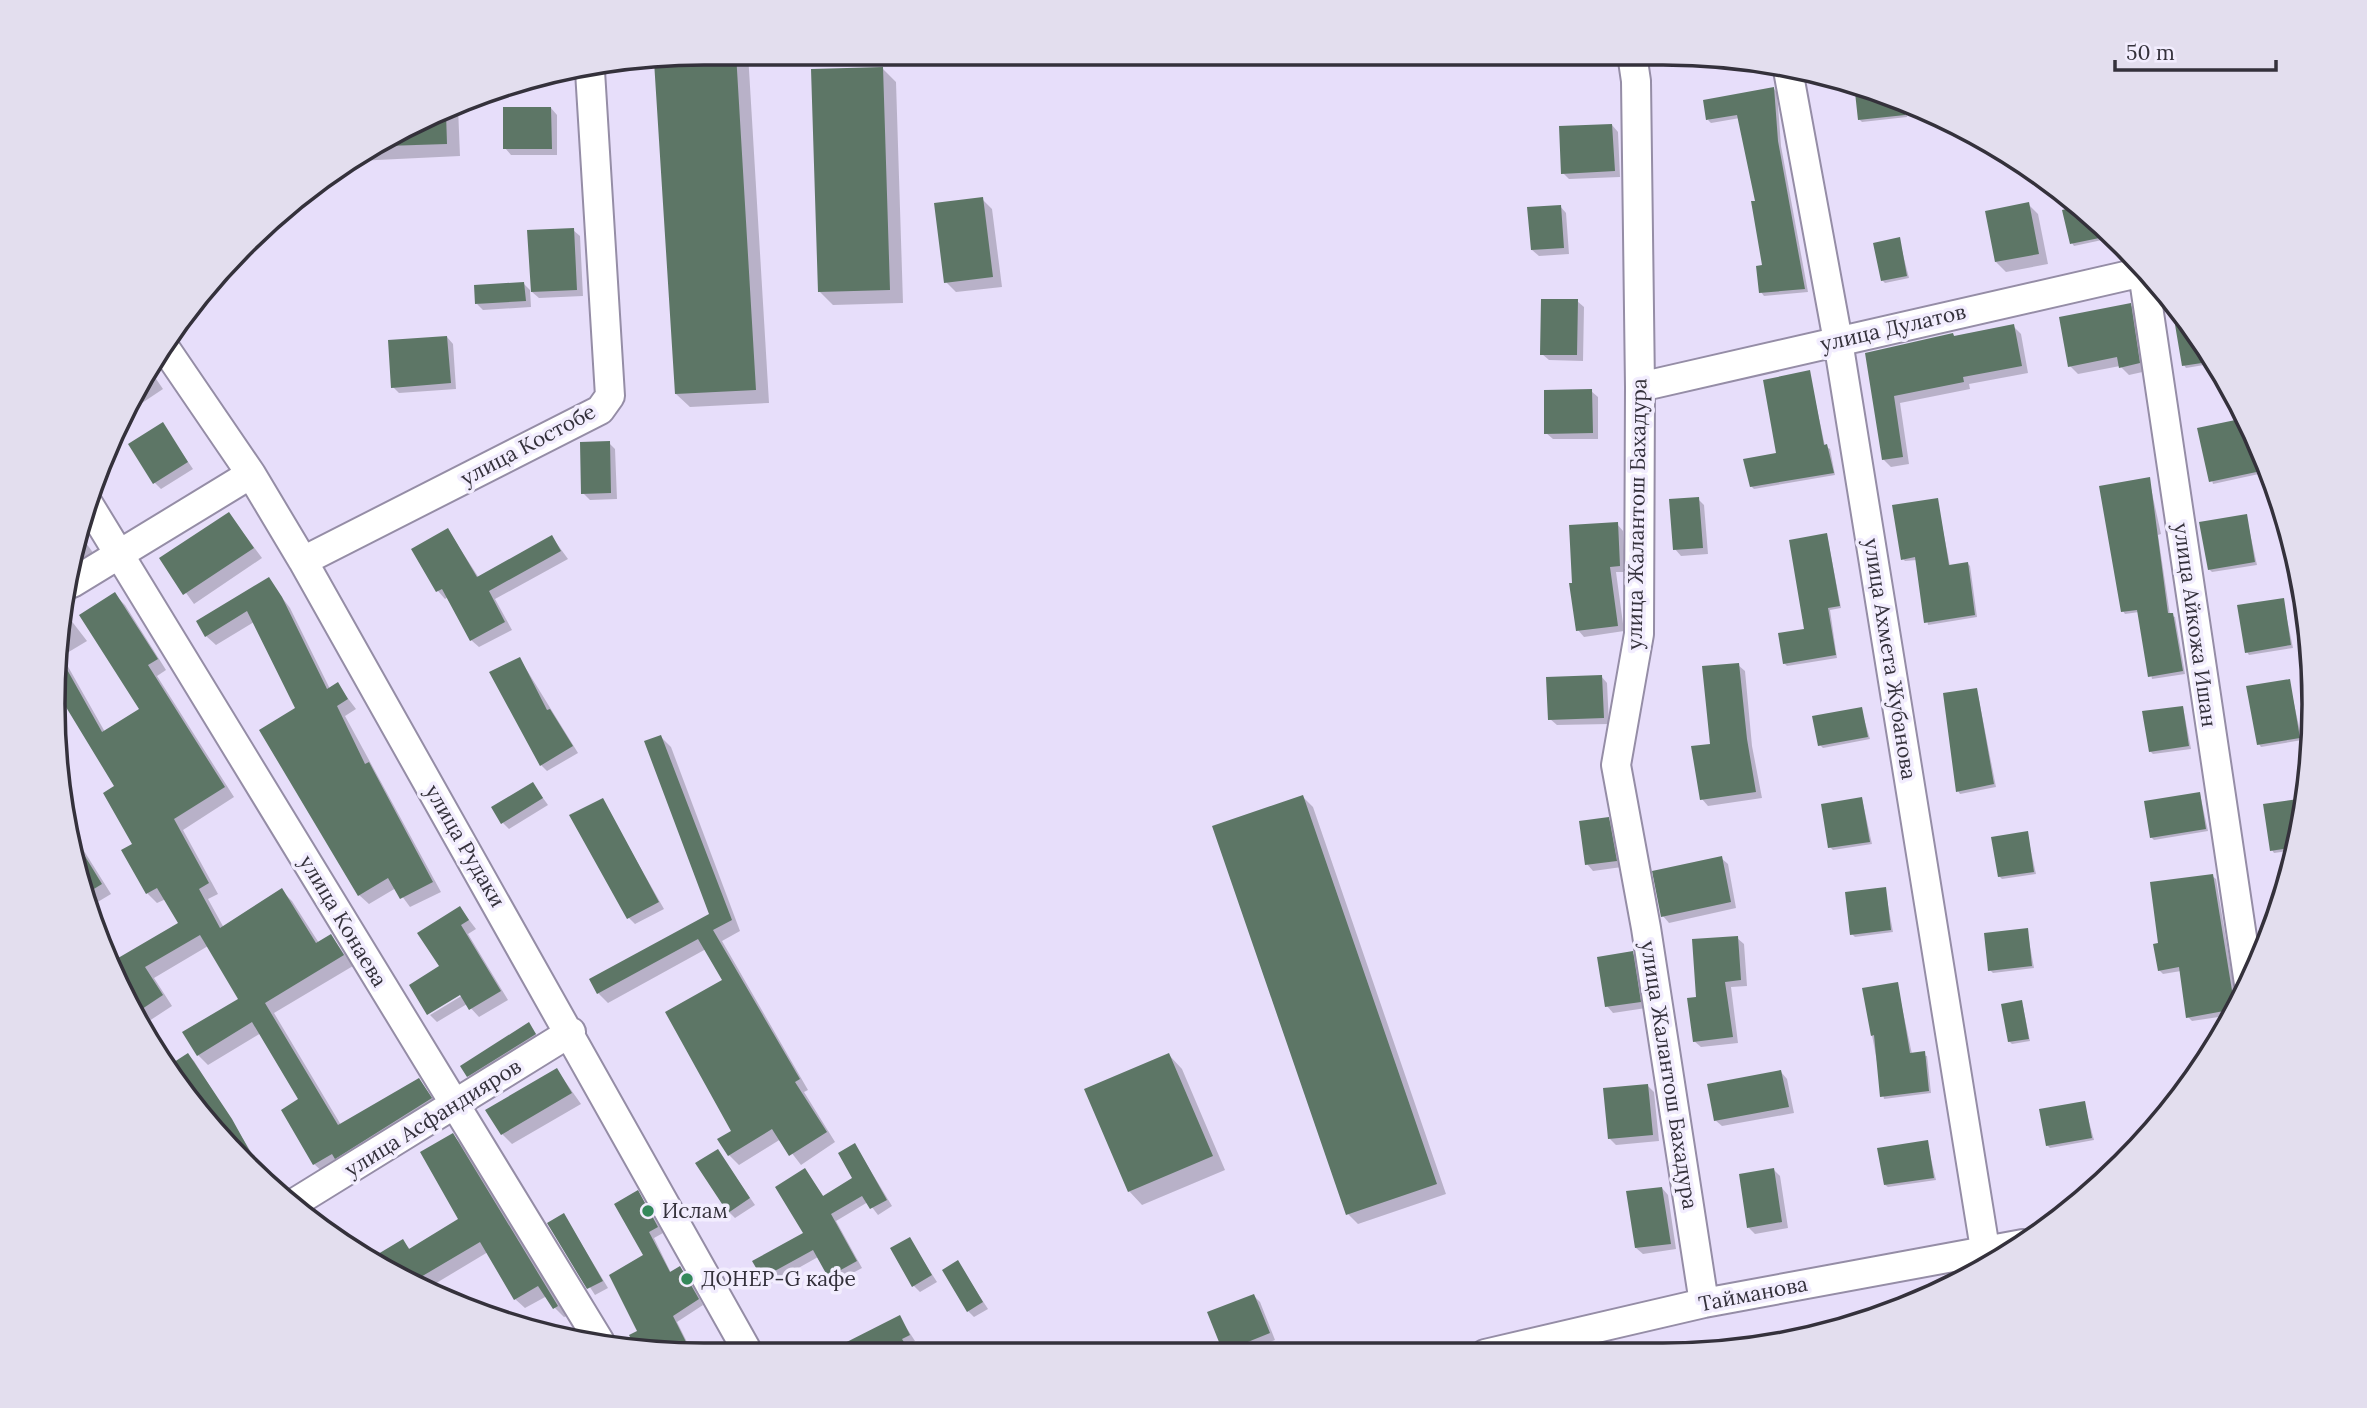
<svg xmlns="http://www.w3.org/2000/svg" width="2367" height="1408" font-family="Lora,serif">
<rect width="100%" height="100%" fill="#e7defa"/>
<!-- shadow -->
<path fill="#0003" d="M704,52L748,53L769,403L690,407L676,394L656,60Z
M883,69L896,82L903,303L833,305L819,291Z
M1873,87L1905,103L1907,117L1862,122L1859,119Z
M1774,89L1777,92L1781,146L1808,292L1764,296L1761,292L1764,267L1757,202L1740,118L1711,123L1708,120Z
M458,107L460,156L356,161Z
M551,108L557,115V155H511L505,148Z
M1612,125L1618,132L1620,177L1569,179L1563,173Z
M982,199L992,209L1002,287L956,292L946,282Z
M2028,204L2038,214L2048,264L2006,272L1996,262Z
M1560,206L1566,213L1569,254L1539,256L1532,250Z
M2081,208L2116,237L2074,246L2072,243Z
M573,230L580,236L583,296L539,298L532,292Z
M1899,239L1909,278L1885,283L1882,280Z
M524,284L530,290L531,307L483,310L477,304Z
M1577,301L1584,307L1583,361L1549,360L1542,354Z
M2130,305L2139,313L2147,371L2129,375L2120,366L2078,374L2070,366Z
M2013,326L2021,334L2028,373L1969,384L1970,389L1900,403L1909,464L1891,467L1884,460L1867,354L1953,335L1956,337Z
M447,337L453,344L456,389L399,393L393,387Z
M2205,342L2216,363L2186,368L2184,365Z
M1809,372L1825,446L1830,449L1835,475L1754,489L1751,486L1778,454Z
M152,373L163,389L133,409Z
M1591,391L1598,397V439H1553L1546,433Z
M2246,419L2263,451L2268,472L2213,484L2199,429Z
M163,425L193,469L161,489L154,482Z
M609,443L615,449L617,499L590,500L583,493Z
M2149,479L2161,534L2158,535L2170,615L2175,617L2185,674L2152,679L2139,612L2125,614L2123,611Z
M1698,499L1704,505L1708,554L1681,556L1675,549Z
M1937,500L1950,566L1968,564L1970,566L1977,617L1928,625L1917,560L1905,561L1903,559Z
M229,514L262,558L194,604L161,558Z
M2246,515L2257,565L2212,572L2209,569Z
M1617,524L1623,531L1625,572H1616L1624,631L1584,637L1578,630Z
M448,530L479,578L552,537L568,559L495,599L512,630L479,647L471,640L448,597L445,599L438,591Z
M80,535L100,562L73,582Z
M1827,535L1841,608L1830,610L1837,658L1787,666L1784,663L1806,630Z
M268,579L290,608L330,689L337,684L356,709L345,716L441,892L410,907L396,888L369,904L359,895L298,709L254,622L216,645L206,636Z
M115,595L125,605L166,670L157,676L234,797L183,830L218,894L208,899L224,928L282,891L292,901L319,943L331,936L353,966L274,1013L341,1125L419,1080L441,1109L325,1174L314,1164L301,1100L261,1033L208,1065L198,1055L240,1000L208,946L154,978L172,1006L146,1023L113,963L180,923L166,899L157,903L147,893L116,787L55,687L67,615L87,641L62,656L105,732L141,709Z
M2283,600L2293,648L2249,655L2247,652Z
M520,659L578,753L547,771L541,765Z
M1738,665L1745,671L1752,746L1762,798L1708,806L1702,799L1712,745Z
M1601,676L1607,683L1609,724L1557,725L1550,719Z
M2289,681L2302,740L2261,747L2259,744Z
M1977,690L1996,787L1960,794L1958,791Z
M2183,707L2191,749L2153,754L2150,751Z
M1861,709L1870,739L1823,748L1820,745Z
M661,737L671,747L740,931L722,941L808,1090L804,1092L835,1142L801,1165L781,1139L739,1165L729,1155L734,1131L724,981L706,949L608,1003L598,993L711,915Z
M533,784L548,805L509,829L503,823Z
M2200,794L2208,831L2154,840L2151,837Z
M1303,797L1313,807L1446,1194L1358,1224L1348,1214Z
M1862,799L1872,844L1833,850L1830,847Z
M602,800L664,909L635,924L629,918Z
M2303,800L2302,831L2296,850L2274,853L2272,850Z
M1608,819L1614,825L1622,867L1593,871L1587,864Z
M2027,833L2036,874L2002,879L1999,876Z
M74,835L111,894L86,909Z
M1721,858L1728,864L1736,908L1669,923L1663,916Z
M2212,876L2216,879L2237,1006L2232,1015L2192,1021L2188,1017L2181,971L2163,974L2159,970L2160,945Z
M1885,889L1893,932L1855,937L1852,934Z
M2284,889L2279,908L2276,890Z
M460,908L476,929L468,934L508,1000L479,1017L467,1004L437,1022L430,1015L468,992L442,967Z
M2027,930L2034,968L1993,973L1990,970Z
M1737,938L1744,944L1747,986L1731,987L1738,1043L1701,1047L1694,1041L1698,998Z
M1632,953L1639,960L1646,1008L1613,1013L1607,1006Z
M1897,984L1912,1054L1927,1056L1931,1093L1884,1099L1872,1035Z
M2022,1002L2030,1041L2012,1044L2009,1041Z
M528,1024L541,1041L475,1082L468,1076Z
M188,1055L194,1061L263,1171L187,1100L169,1067Z
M1169,1055L1182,1069L1225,1170L1142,1205L1129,1191Z
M557,1070L581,1104L512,1144L502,1134Z
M1781,1072L1787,1079L1794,1113L1722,1126L1715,1120Z
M1647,1085L1654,1092L1659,1141L1616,1145L1610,1139Z
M2084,1103L2094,1140L2050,1148L2047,1145Z
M453,1136L463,1145L567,1316L564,1317L554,1307L547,1296L525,1308L515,1299L488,1252L428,1288L389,1269L402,1241L411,1250L461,1219Z
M1927,1142L1936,1180L1888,1187L1885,1185Z
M855,1145L892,1206L878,1215L868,1202L836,1221L862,1268L836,1282L818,1257L770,1284L763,1277L806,1233L805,1170L824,1197L854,1179Z
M718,1151L755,1205L735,1218L729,1212Z
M2124,1158L2117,1166L2116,1159Z
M1774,1170L1780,1176L1788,1228L1755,1234L1749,1228Z
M1662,1188L1668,1195L1676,1249L1643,1254L1636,1248Z
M638,1192L663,1233L654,1238L671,1273L680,1268L686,1274L703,1305L677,1322L690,1348L678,1354L639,1350L631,1335L639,1331L646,1256Z
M564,1215L608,1288L595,1295L549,1224Z
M909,1239L937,1282L920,1292L914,1286Z
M958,1263L988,1309L974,1317L968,1311Z
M1254,1296L1260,1302L1275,1340L1239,1354H1228L1225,1351Z
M1869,1316L1832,1333L1816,1336L1814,1326Z
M900,1318L915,1341L907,1345L912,1354H841L838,1348Z
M1775,1338L1778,1342L1741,1348L1740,1346Z
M718,1345L726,1354H702Z"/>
<!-- building -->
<path fill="#5d7666" d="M704,52L736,53L756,390L675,394L654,61Z
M883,67L890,290L818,292L811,69Z
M1854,83L1873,87L1903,102L1905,115L1858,120Z
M1774,87L1778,141L1805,289L1759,293L1756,266L1762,265L1751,201H1755L1737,115L1706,120L1703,100Z
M503,107H551L552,149H503Z
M446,113L447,144L384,146Z
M1612,124L1615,171L1561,174L1559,126Z
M983,197L993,277L944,283L934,203Z
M2029,202L2039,254L1995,262L1985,211Z
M1561,205L1564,248L1531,250L1527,207Z
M2079,206L2094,219L2114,235L2070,244L2062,210Z
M574,228L577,290L531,292L527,230Z
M1900,237L1907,276L1881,281L1873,243Z
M524,282L526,301L475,304L474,285Z
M1541,299H1578L1577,355H1540Z
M2171,301L2205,342L2215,361L2182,366Z
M2131,303L2140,363L2119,368L2117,357L2068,367L2059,317Z
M2014,324L2022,366L1963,377L1964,382L1894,396L1903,457L1882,460L1865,353L1953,333L1954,336Z
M447,336L451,383L391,388L388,340Z
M1810,370L1824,445L1827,444L1834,473L1750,487L1743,459L1776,453L1763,380Z
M1592,389L1593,433L1544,434V390Z
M2245,418L2261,448L2266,470L2209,482L2197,428Z
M163,422L188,462L153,484L128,444Z
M610,441L611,493L581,494L580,442Z
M2150,477L2168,613H2173L2183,671L2148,677L2137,610L2121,612L2099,486Z
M1699,497L1703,548L1673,550L1669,499Z
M1938,498L1949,565L1968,562L1975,615L1924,623L1915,557L1901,560L1892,505Z
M229,512L254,548L183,595L159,558Z
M2247,514L2255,562L2208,570L2199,522Z
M1618,522L1620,566L1610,567L1618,626L1576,631L1569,583H1572L1569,525Z
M448,528L477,577L552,535L561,551L489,591L505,622L470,641L442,589L436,592L411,549Z
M1827,533L1840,606L1828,608L1836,655L1783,664L1778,633L1804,629L1789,540Z
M269,577L282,597L327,689L338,682L348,699L337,706L365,764L369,762L433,882L400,899L388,878L358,896L259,730L295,708L247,611L205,637L196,621Z
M115,592L158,659L148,665L225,787L174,819L209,883L199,889L220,928L282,888L316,943L331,934L344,955L265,1003L338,1125L419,1078L432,1098L335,1159L332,1154L313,1165L281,1110L298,1099L252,1022L197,1056L182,1032L238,999L200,935L145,967L163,995L139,1011L113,961L178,923L157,888L146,894L121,850L132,844L103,793L114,786L55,689L60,657L102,732L139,709L79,615Z
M2284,598L2291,645L2245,653L2237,605Z
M520,657L547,710L550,709L573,746L540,766L489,672Z
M1739,663L1747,739L1756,792L1700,800L1691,746L1710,744L1702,666Z
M1602,675L1604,718L1548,720L1546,677Z
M2290,679L2300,738L2257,745L2246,686Z
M1977,688L1994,784L1956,792L1943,693Z
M2183,706L2189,746L2149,752L2142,711Z
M1862,707L1868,737L1818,746L1812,716Z
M661,735L732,920L713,930L800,1079L795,1082L827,1132L789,1156L772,1129L728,1156L717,1139L731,1131L665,1012L722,980L698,939L597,994L589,979L709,914L644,741Z
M533,782L543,798L501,824L491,807Z
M2200,792L2206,829L2150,838L2144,801Z
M1303,795L1437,1184L1346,1215L1212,826Z
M1862,797L1870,842L1828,848L1821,804Z
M603,798L659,902L627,919L569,815Z
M2305,798L2297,847L2270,851L2263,804Z
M1609,817L1617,861L1585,865L1579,821Z
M2028,831L2034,872L1998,877L1991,837Z
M75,840L102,884L84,895L82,881Z
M1722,856L1731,902L1661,917L1652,871Z
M2213,874L2235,1009L2186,1018L2179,967L2158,971L2153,944L2158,943L2150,882Z
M1886,887L1891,930L1850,935L1845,892Z
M460,906L469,920L461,925L501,991L469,1010L460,995L427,1015L409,985L439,966L417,933Z
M2028,928L2032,966L1988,971L1984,933Z
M1738,936L1741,980L1725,982L1733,1037L1693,1042L1687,998L1696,997L1692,939Z
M1633,951L1641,1002L1605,1007L1597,957Z
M1898,982L1910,1053L1925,1051L1929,1091L1880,1097L1874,1035L1871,1036L1862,988Z
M2022,1000L2029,1039L2008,1042L2001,1004Z
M529,1022L536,1034L467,1077L460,1066Z
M188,1053L232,1119L252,1155L249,1158L187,1100L168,1066Z
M1169,1053L1213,1156L1128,1192L1084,1089Z
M557,1068L572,1093L501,1135L485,1110Z
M1781,1070L1789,1107L1714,1121L1707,1084Z
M1648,1084L1653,1135L1608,1139L1603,1088Z
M2085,1101L2092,1138L2046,1146L2039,1109Z
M453,1133L558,1306L553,1309L538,1286L514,1300L480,1242L414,1281L386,1268L378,1254L403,1239L409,1249L458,1219L420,1152Z
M1928,1140L1934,1178L1884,1185L1877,1148Z
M855,1143L887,1200L870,1209L862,1196L831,1214L857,1261L828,1277L813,1250L762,1278L752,1261L803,1233L775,1187L805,1168L823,1196L852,1178L838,1153Z
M718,1149L750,1198L728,1213L695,1163Z
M1774,1168L1782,1222L1747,1228L1739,1174Z
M1662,1187L1671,1244L1635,1248L1626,1191Z
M638,1190L658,1227L649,1232L670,1272L680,1266L699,1299L673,1316L692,1354H661L636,1349L629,1335L637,1331L609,1275L643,1255L614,1204Z
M564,1213L603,1281L587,1289L547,1223Z
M910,1237L932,1275L912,1287L890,1248Z
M958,1260L983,1302L967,1312L942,1270Z
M1254,1294L1270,1333L1223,1352L1207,1312Z
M900,1315L910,1335L902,1339L911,1354H823Z"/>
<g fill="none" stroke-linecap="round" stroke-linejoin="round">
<!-- minor casing -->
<g stroke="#958da6" stroke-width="32">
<path id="minor" d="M1632,54L1636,81L1640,387L1639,634L1616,765L1646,928L1704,1303
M1788,70L1838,341L1985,1249
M2142,266L2249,984
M165,348L251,474L303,561L749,1354
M1640,387L2147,271
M86,500L600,1342
M303,561L600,410L610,396L590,71
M72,583L251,474
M296,1202L571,1032
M1485,1354L1704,1303L2023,1244"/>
</g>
<!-- minor -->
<use href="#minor" stroke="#fff" stroke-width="28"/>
</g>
<!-- markers -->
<g fill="#34885a" stroke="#f2edfe" stroke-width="2.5">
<circle cx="648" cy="1211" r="7"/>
<circle cx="687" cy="1279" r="7"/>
</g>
<g text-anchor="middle" stroke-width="7" stroke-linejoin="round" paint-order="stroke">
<!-- street labels -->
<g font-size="21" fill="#34313b" stroke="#f2edfe">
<text transform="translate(1893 328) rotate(-13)" y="7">улица Дулатов</text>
<text transform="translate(528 445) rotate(-28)" y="7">улица Костобе</text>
<text transform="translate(1637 514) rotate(-89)" y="7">улица Жалантош Бахадура</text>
<text transform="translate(2195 625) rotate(82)" y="7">улица Айкожа Ишан</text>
<text transform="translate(1890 659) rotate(81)" y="7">улица Ахмета Жубанова</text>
<text transform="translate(465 846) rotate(60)" y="7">улица Рудаки</text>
<text transform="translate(343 921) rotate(59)" y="7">улица Конаева</text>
<text transform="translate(1669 1075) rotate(81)" y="7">улица Жалантош Бахадура</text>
<text transform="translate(433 1118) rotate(-32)" y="7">улица Асфандияров</text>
<text transform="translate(1753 1294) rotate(-11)" y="7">Тайманова</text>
</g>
<!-- poi labels -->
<g font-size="21" fill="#34313b" stroke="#f2edfe" text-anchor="start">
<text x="662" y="1218">Ислам</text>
<text x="701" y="1286">ДОНЕР-G кафе</text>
</g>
</g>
<!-- crop -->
<path d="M0 0H2367V1408H0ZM704 65H1663A639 639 0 0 1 2302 704V704A639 639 0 0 1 1663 1343H704A639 639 0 0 1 65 704V704A639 639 0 0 1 704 65Z" fill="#e3deee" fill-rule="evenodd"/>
<path fill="none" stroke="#34313b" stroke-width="3.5" d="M704 65H1663A639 639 0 0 1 2302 704V704A639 639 0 0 1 1663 1343H704A639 639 0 0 1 65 704V704A639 639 0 0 1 704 65Z"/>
<!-- scale -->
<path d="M2115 60v10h161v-10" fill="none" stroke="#34313b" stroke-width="3.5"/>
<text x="2126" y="60" font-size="21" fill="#34313b" stroke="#f2edfe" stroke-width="5" paint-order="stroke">50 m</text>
</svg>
